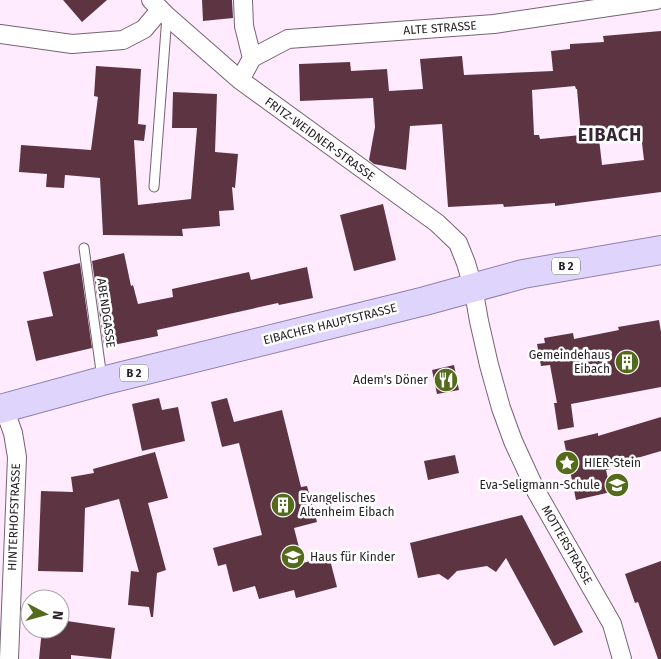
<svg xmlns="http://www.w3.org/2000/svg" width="661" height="659" font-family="'Fira Sans',sans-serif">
<rect width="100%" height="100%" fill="#ffebfd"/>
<!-- building -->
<path fill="#5d3542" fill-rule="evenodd" d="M63,0H107L82,22Z
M202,0H232L233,18L203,21Z
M661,31V192L555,206V203L504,207L503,204L448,207L442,124L410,126L406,170L374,164L369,160L375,127L373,98L300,101L299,64L350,62L351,71L387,69L389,91L423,89L420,59L462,56L464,75L553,71L551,51L570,49V44L604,42L603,36ZM575,86L576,89H577L581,135L540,139L539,135H534L532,90ZM640,126L644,160L602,165L598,130Z
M96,66L141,69L138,124L146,125L144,141L134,140L138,205L191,199L197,128H172L173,92L217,94L215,152L238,154L235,188L232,187L234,210L219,211L220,226L182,229L183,236L103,235L100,178L65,175L64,188L46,187L47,174L19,172L21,145L91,150L98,97L94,96Z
M383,204L396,260L354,271L340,215Z
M124,253L131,286L133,285L138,304L173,297L172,289L249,272L251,280L307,267L313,298L279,305L278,303L157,330L158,336L113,345L112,344L104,345L92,261Z
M80,263L92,348L36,361L27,321L53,316L43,272Z
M659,320L661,332V387L571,404L574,427L558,430L554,403H557L550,365L541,366L537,344L545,343L544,338L573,333L574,339L619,330L618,327Z
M454,365L459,390L437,394L432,370Z
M159,398L162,410L178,407L185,441L142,451L132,404Z
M227,398L234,422L282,410L301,487L307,486L317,522L294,528L303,563L329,556L337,587L296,598L294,590L259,599L255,586L233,592L226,564L218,566L213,548L262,535L239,443L222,447L211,402Z
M661,417V451L610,466L611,469L606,470L611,492L576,500L564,441L598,433V436Z
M155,452L168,498L148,503L166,570L157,573L153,617H151L149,607L128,605L131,571L139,572L119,499L85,508L83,572L38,571L41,491L73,492L71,477L94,473L93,469Z
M455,455L459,473L428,480L424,461Z
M522,515L583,632L554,646L506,558L496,572L487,566L457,571L448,580L439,574L418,578L410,543Z
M661,561V659H658L638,602L635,603L625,574Z
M60,620L115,628L111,659L71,655V659H39L42,629H60Z"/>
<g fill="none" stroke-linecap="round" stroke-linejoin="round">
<!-- lane casing -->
<g stroke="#756473" stroke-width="11">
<path id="lane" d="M154,187L167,16
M84,248L102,378"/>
</g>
<!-- street casing -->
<g stroke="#756473" stroke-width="20">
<path id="street" d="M151,0L167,16L240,80L437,223L458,243L466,263L473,287L479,321L489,365L501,408L513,441L536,491L612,624L622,659
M243,0L244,26L252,58
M0,34L72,44L123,40L144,29L160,10
M240,80L252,58L288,39L494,24L656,0
M4,408L13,433L17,457L9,659"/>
</g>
<!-- primary casing -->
<g stroke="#9082b0" stroke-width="30">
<path id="primary" d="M0,409L102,381L425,301L523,274L661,250"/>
</g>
<!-- lane -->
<use href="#lane" stroke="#fff" stroke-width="9"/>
<!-- street -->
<use href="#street" stroke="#fff" stroke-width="18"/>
<!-- primary -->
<use href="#primary" stroke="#dfd4fc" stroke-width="28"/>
</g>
<!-- icons -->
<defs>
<g id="building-disc" transform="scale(1.25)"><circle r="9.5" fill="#546b1c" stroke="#fff"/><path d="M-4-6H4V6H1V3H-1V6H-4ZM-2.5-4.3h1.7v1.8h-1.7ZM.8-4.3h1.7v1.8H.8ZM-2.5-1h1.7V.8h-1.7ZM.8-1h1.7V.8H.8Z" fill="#fff"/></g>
<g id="restaurant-disc" transform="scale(1.25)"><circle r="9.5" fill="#546b1c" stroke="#fff"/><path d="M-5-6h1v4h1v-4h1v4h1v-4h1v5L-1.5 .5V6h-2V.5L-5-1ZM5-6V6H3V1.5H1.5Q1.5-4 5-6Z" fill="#fff"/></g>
<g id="sight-disc" transform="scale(1.25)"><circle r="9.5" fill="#546b1c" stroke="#fff"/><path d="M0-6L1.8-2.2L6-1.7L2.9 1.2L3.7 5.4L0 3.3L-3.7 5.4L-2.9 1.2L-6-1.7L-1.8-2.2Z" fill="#fff"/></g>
<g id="school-disc" transform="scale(1.25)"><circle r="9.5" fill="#546b1c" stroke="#fff"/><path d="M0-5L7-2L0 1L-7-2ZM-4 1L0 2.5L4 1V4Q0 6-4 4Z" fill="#fff"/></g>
</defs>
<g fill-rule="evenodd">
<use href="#building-disc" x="627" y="362"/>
<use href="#restaurant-disc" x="446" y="380"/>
<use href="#sight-disc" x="567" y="463"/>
<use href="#school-disc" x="617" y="485"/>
<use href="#building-disc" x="283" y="505"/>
<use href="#school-disc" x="293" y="557"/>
</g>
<g text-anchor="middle" stroke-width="5" stroke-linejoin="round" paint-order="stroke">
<!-- shield labels -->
<g fill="#fff" stroke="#686367" stroke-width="1">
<rect x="552" y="257.5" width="28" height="17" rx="4"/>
<rect x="120" y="364.5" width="28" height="17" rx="4"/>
</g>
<g font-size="11" font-weight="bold" fill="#272026">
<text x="566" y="270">B 2</text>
<text x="134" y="377">B 2</text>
</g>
<!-- street labels -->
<g font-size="12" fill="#272026" stroke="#fff">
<text transform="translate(440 28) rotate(-4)" y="4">ALTE STRASSE</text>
<text transform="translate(320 139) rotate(36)" y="4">FRITZ-WEIDNER-STRASSE</text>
<text transform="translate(106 313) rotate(82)" y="4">ABENDGASSE</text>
<text transform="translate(330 324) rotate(-14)" y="4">EIBACHER HAUPTSTRASSE</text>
<text transform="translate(14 517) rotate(-88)" y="4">HINTERHOFSTRASSE</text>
<text transform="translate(567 545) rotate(60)" y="4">MOTTERSTRASSE</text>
</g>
<!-- poi labels -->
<g font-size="12" fill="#272026" stroke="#fff" text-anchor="end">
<text x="610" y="359">Gemeindehaus<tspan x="610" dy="14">Eibach</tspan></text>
<text x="428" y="384">Adem's Döner</text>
<text x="584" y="467" text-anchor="start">HIER-Stein</text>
<text x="600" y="489">Eva-Seligmann-Schule</text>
<text x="300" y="502" text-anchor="start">Evangelisches<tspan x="300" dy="14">Altenheim Eibach</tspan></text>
<text x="310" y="561" text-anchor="start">Haus für Kinder</text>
</g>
<!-- district labels -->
<g font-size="18" font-weight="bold" letter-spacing="1" fill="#362735" stroke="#fff">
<text x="610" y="141">EIBACH</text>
</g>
</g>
<!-- north arrow -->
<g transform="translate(45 614) rotate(96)"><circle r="24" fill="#ffffff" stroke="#a9a6a8"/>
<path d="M0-4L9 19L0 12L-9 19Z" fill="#546b1c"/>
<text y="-8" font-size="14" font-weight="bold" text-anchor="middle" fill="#272026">N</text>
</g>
</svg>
